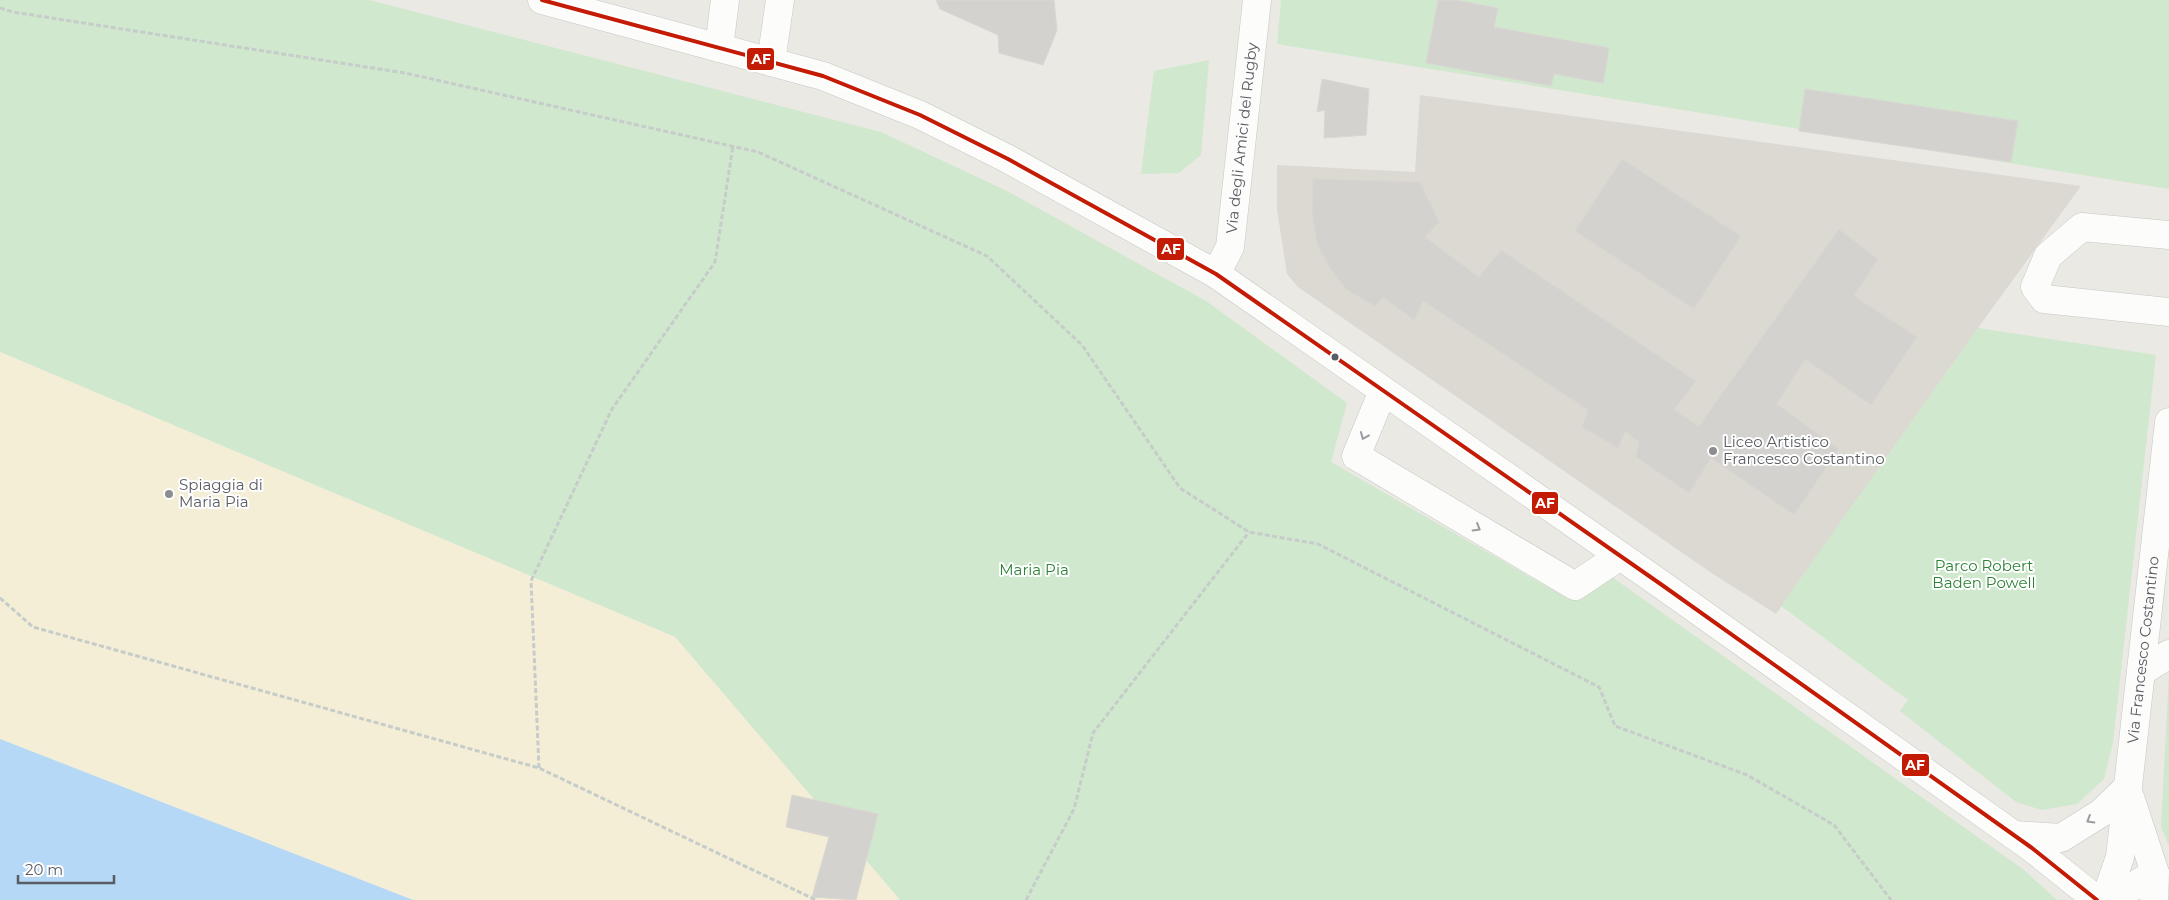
<svg xmlns="http://www.w3.org/2000/svg" width="2169" height="900" font-family="Montserrat,sans-serif">
<rect width="100%" height="100%" fill="#eae9e3"/>
<!-- education -->
<path fill="#dbd9d1" d="M1420,95L2081,186L1978,328L1776,614L1713,574L1298,287L1287,274L1277,209V165L1415,172Z"/>
<!-- green -->
<path fill="#d0e8ce" d="M0,0H369L881,132L1007,191L1206,301L1347,403L1331,462L1570,600L1612,577L2024,870L2057,900H900L675,637L0,352Z
M1281,0H2169V189L1277,44Z
M1209,60L1201,155L1179,173L1141,174L1154,71Z
M1978,328L2156,355L2113,742L2104,779L2077,804L2042,810L2016,802L1900,711L1908,700L1781,606Z
M2169,672V846L2161,827Z"/>
<!-- sand -->
<path fill="#f4eed6" d="M0,352L675,637L900,900H413L0,739Z"/>
<!-- water -->
<path fill="#b5d8f7" d="M0,739L413,900H0Z"/>
<!-- building -->
<path fill="#d3d2ce" stroke="#dad7d2" d="M936,0H1054L1057,30L1043,65L999,53L998,35L940,9Z
M1438,0H1455L1498,8L1494,27L1609,48L1603,83L1554,74L1551,86L1426,63Z
M1322,79L1369,89L1366,135L1324,138L1325,110L1317,112Z
M1805,89L2018,121L2011,162L1799,131Z
M1622,159L1741,236L1694,309L1575,231Z
M1313,179L1420,182L1439,222L1425,237L1479,277L1501,250L1696,381L1674,410L1699,426L1839,229L1878,259L1854,296L1917,337L1871,405L1805,359L1777,404L1839,449L1794,515L1711,458L1689,493L1636,457L1639,442L1625,431L1618,448L1582,427L1588,410L1423,301L1414,320L1383,297L1375,306L1347,290L1328,265L1317,243L1312,212Z
M792,795L878,814L856,900L812,897L829,837L786,827Z"/>
<g fill="none" stroke-linecap="round" stroke-linejoin="round">
<!-- minor casing -->
<g stroke="#c6c7c5" stroke-width="29">
<g id="minor">
<path d="M542,0L823,76L920,115L1008,159L1216,274L1662,585L2032,848L2097,900"/>
<path d="M719,48L725,0"/>
<path d="M771,62L780,0"/>
<path d="M2169,235L2082,227L2048,256L2035,287L2044,299L2169,312"/>
<path id="s1" d="M1216,274L1230,247L1257,0"/>
<path d="M1383,391L1356,456L1575,586L1620,556"/>
<path d="M2141,672L2169,654"/>
<path d="M2130,797L2155,873L2154,900"/>
<path d="M2014,835L2061,838L2101,813L2127,788"/>
<path id="s2" d="M2105,900L2120,857L2169,422"/>
<path d="M2111,900L2155,873"/>
</g>
</g>
<!-- path -->
<path stroke="#c6ccc9" stroke-width="3" stroke-dasharray="5 2.5" stroke-linecap="butt" d="M0,8L13,12L405,73L758,152L987,256L1082,345L1180,488L1249,532L1318,544L1599,687L1615,726L1747,775L1834,825L1891,900
M0,598L33,627L539,768L816,900
M539,768L531,581L612,409L715,262L733,146
M1026,900L1074,809L1093,733L1249,532"/>
<!-- minor -->
<use href="#minor" stroke="#fcfcfb" stroke-width="28"/>
<!-- bus-1 casing -->
<g stroke="#fff" stroke-width="8">
<path id="bus-1" d="M542,0L823,76L920,115L1008,159L1216,274L1662,585L2032,848L2097,900"/>
</g>
<!-- bus-1 -->
<use href="#bus-1" stroke="#c41b04" stroke-width="4"/>
</g>
<!-- one-way arrows -->
<defs><path id="oneway-chevron" d="M-2-3.5L2.5 0L-2 3.5" fill="none" stroke-width="1.6" stroke-linecap="round" stroke-linejoin="round" transform="scale(1.25)"/></defs>
<g stroke="#9a9c9f">
<use href="#oneway-chevron" transform="translate(1364 436) rotate(113)"/>
<use href="#oneway-chevron" transform="translate(1477 528) rotate(31)"/>
<use href="#oneway-chevron" transform="translate(2090 820) rotate(149)"/>
</g>
<!-- markers -->
<circle fill="#595c62" stroke="#fff" stroke-width="2" cx="1335" cy="357" r="4.5"/>
<g fill="#8c8d8f" stroke="#fff" stroke-width="2">
<circle cx="1713" cy="451" r="5"/>
<circle cx="169" cy="494" r="5"/>
</g>
<g text-anchor="middle" stroke-width="4" stroke-linejoin="round" paint-order="stroke">
<!-- street labels -->
<g font-size="15" fill="#595c62" stroke="#fff">
<text dy="5" stroke="none"><textPath href="#s1" startOffset="140">Via degli Amici del Rugby</textPath></text>
<text dy="5" stroke="none"><textPath href="#s2" startOffset="254">Via Francesco Costantino</textPath></text>
</g>
<!-- poi labels -->
<g font-size="15" fill="#595c62" stroke="#fff" text-anchor="start">
<text x="1723" y="447">Liceo Artistico<tspan x="1723" dy="17">Francesco Costantino</tspan></text>
<text x="179" y="490">Spiaggia di<tspan x="179" dy="17">Maria Pia</tspan></text>
</g>
<!-- park labels -->
<g font-size="15" fill="#2e8336" stroke="#fff">
<text x="1984" y="571">Parco Robert<tspan x="1984" dy="17">Baden Powell</tspan></text>
<text x="1034" y="575">Maria Pia</text>
</g>
</g>
<g stroke="#fff" stroke-width="2">
<rect x="746" y="47" width="29" height="24" rx="5" fill="#c41b04"/>
<rect x="1156" y="237" width="29" height="24" rx="5" fill="#c41b04"/>
<rect x="1531" y="491" width="28" height="24" rx="5" fill="#c41b04"/>
<rect x="1901" y="753" width="29" height="24" rx="5" fill="#c41b04"/>
</g>
<g font-size="14" text-anchor="middle" font-weight="bold" fill="#fff">
<text x="761" y="64">AF</text>
<text x="1171" y="254">AF</text>
<text x="1545" y="508">AF</text>
<text x="1915" y="770">AF</text>
</g>
<!-- scale -->
<path d="M18 875v8h96v-8" fill="none" stroke="#595c62" stroke-width="2.5"/>
<text x="25" y="875" font-size="15" fill="#595c62" stroke="#ffffff" stroke-width="4" paint-order="stroke">20 m</text>
</svg>
